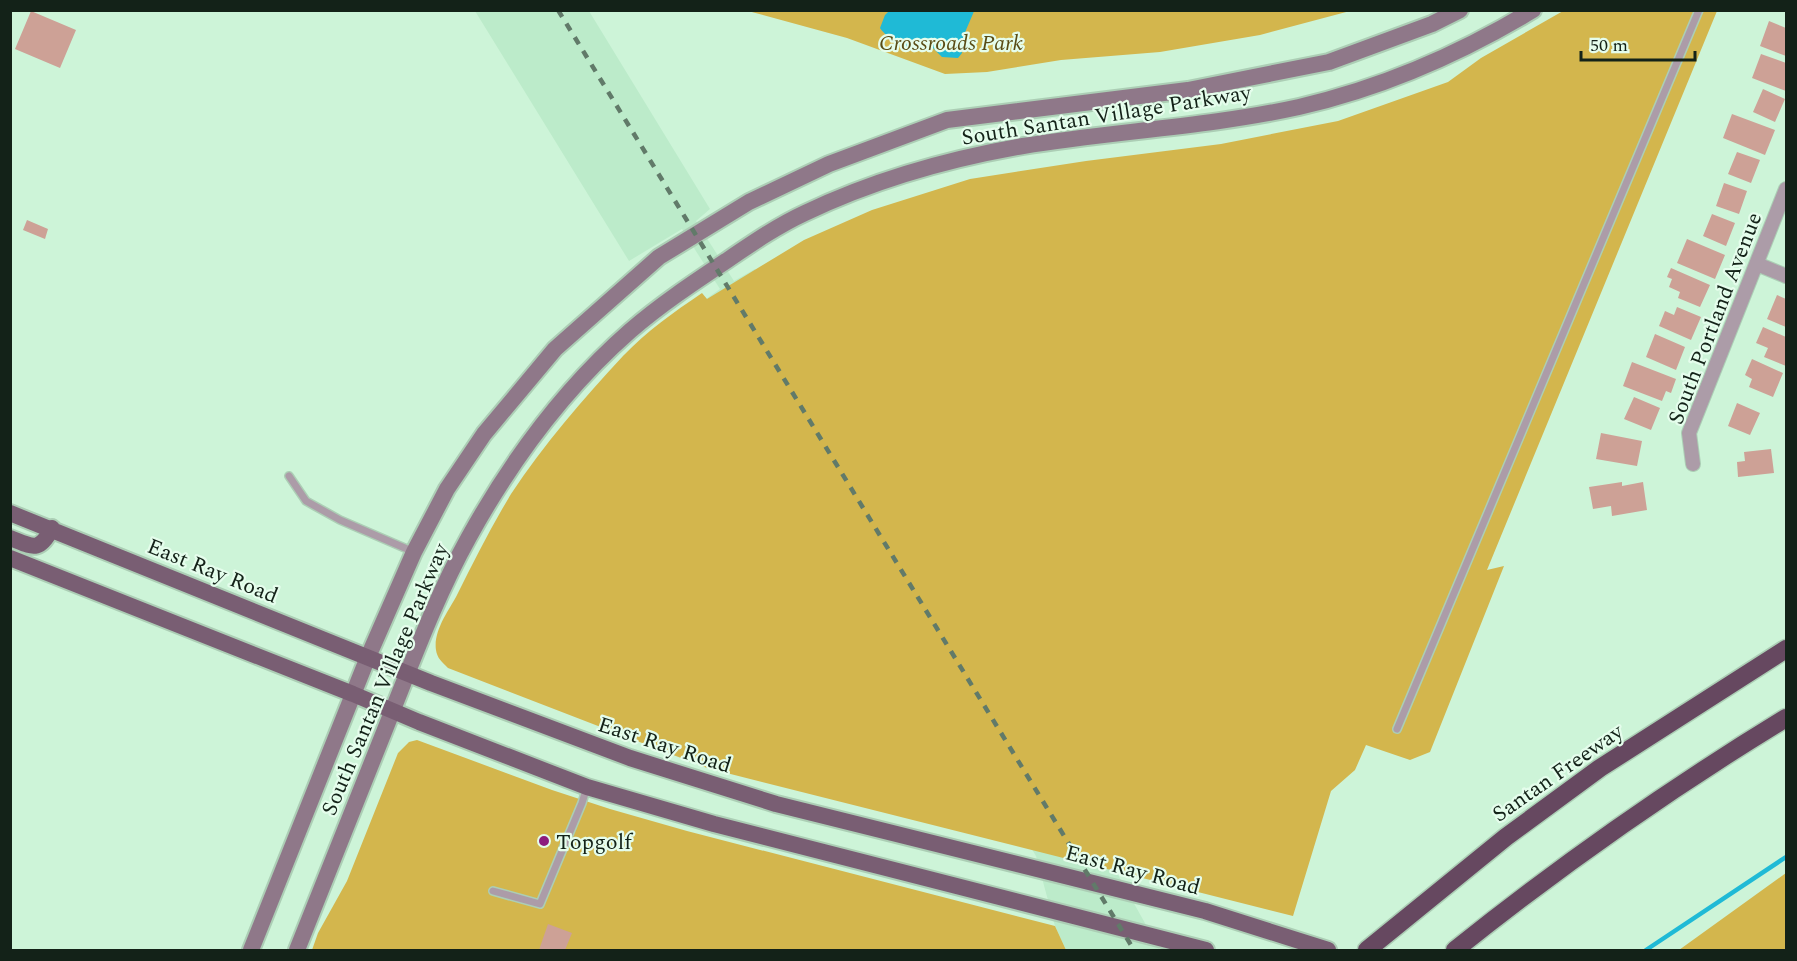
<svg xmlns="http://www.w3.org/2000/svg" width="1797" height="961" font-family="Spectral,serif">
<rect width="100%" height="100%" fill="#cdf4d8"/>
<!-- built -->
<path fill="#bcebca" d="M475,11H589L710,209L696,221L734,281L755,269L1117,873L1160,950H1066L1055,926L1036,856L706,299L720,289L682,229L629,261Z"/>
<!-- green -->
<path fill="#d3b64d" d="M748,11H1350L1260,35L1160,52L1061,60L987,72L945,74L847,38Z
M1563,11H1717L1487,570L1504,566L1430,752L1410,760L1366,745L1355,770L1331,791L1293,916L707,768L448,668C442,662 437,658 436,650C433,631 449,610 457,595C474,561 491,527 511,494C544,444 583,399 623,356C647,331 674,312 702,293L707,299L804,240L872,210L970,179L1086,161L1221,144L1338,121L1448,82L1481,58Z
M417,740L552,790L610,809L687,831L1055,926L1066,950H312L318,933L347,881L398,753L409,742Z
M1786,873V950H1679Z"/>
<!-- water -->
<path fill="#1fbad6" d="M890,10H974V11C970,22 959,42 962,53L958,58L942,57L933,48L923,44C919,45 916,47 912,47C902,48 885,36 880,28L885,15Z"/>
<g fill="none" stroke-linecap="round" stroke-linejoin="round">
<!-- stream -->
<path stroke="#1fbad6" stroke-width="4.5" d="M1646,950L1786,857"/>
</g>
<!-- building -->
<path fill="#cda196" d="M31,11L76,30L60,68L15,49Z
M1769,21L1786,28V56L1760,46Z
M1761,54L1786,63V91L1752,78Z
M1763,89L1785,99L1775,122L1753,112Z
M1732,114L1775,130L1765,155L1723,138Z
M1737,152L1760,160L1751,183L1728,174Z
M1724,183L1747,191L1739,214L1716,206Z
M1712,214L1735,223L1726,246L1703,236Z
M27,220L48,229L45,239L23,230Z
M1687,239L1725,255L1715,279L1677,263Z
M1671,268L1710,285L1700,307L1678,298L1680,292L1669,287L1672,279L1667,277Z
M1777,295L1786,299V327L1767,319Z
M1677,307L1701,317L1691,340L1659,326L1665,311L1674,315Z
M1763,327L1786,337V366L1764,357L1768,348L1756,343Z
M1655,334L1685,347L1676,370L1646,357Z
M1752,359L1783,373L1773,397L1749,387L1752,379L1745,375Z
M1632,362L1676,379L1671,393L1666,391L1662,401L1623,386Z
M1634,397L1660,408L1651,430L1624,419Z
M1737,403L1760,413L1750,435L1728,426Z
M1601,433L1642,441L1637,466L1596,459Z
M1771,449L1774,473L1738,477L1737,462L1745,461L1744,452Z
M1622,482V486L1643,482L1647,510L1612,516L1611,506L1593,509L1589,487Z
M548,924L572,933L565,950H539Z"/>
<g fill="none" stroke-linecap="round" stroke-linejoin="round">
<!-- service casing -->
<g stroke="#acceb5" stroke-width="10">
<path id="service" d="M289,476L306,501L340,520L414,552
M1397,729L1699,10
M493,891L540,904L582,803L587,787"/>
</g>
<!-- minor casing -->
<g stroke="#acceb5" stroke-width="16">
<path id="minor" d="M1757,264L1786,276
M1693,464L1689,433L1786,189"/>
</g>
<!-- secondary casing -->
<g stroke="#acceb5" stroke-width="20">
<path id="secondary" d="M251,950L368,657L414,552L447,489L484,434L555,349L659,257L749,202L829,164L947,120L1188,90L1329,62L1432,24L1460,10
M297,950C329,869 361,788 394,707C417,649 439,591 469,537C511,461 565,388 630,331C660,305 693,283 726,261C751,244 777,226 805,213C874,180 948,159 1023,146C1115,131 1208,127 1299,107C1382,88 1460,54 1533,10"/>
</g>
<!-- primary casing -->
<g stroke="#acceb5" stroke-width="20">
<path id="primary" d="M10,513L431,683L630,758L776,804L1205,911L1328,950
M10,538C33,547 39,553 52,528
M10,558L353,694L419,722L587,787L714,824L1206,950"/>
</g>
<!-- motorway casing -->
<g stroke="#acceb5" stroke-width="21">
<path id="motorway" d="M1367,950L1506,837L1600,768L1786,649
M1455,950C1560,866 1671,788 1786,718"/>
</g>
<!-- service -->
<use href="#service" stroke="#ac9ca8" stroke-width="7"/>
<!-- minor -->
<use href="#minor" stroke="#ac9ca8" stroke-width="14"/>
<!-- secondary -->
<use href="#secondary" stroke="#8f7889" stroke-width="16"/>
<!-- primary -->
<use href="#primary" stroke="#795e73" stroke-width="16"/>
<!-- motorway -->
<use href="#motorway" stroke="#664860" stroke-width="18"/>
<!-- rail -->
<path stroke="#617a69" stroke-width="4.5" stroke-dasharray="8 8" stroke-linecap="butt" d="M558,10L1134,950"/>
</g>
<!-- markers -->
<circle fill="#8d1c7e" stroke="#e5fdec" stroke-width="2" cx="544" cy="841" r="6"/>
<g text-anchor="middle" stroke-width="4.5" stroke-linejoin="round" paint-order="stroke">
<!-- park labels -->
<g font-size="22" font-style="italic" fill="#594b14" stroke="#e5fdec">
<text x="951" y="50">Crossroads Park</text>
</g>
<!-- street labels -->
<g font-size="22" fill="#132218" stroke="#e5fdec">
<text transform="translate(1106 114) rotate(-9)" y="8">South Santan Village Parkway</text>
<text transform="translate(1714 318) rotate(-69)" y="8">South Portland Avenue</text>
<text transform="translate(213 570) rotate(22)" y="8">East Ray Road</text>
<text transform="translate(384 679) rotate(-67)" y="8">South Santan Village Parkway</text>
<text transform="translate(665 744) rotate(18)" y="8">East Ray Road</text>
<text transform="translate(1557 772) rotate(-35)" y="8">Santan Freeway</text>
<text transform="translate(1133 869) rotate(15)" y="8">East Ray Road</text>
</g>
<!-- poi labels -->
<g font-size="22" fill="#132218" stroke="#e5fdec" text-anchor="start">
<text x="556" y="849">Topgolf</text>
</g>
</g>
<!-- border -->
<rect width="1797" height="961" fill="none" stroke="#132218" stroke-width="24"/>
<!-- scale -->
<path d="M1581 51v9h114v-9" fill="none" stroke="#132218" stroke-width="3"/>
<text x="1590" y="51" font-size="18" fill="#132218" stroke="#e5fdec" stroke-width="4.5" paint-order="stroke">50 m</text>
</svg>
